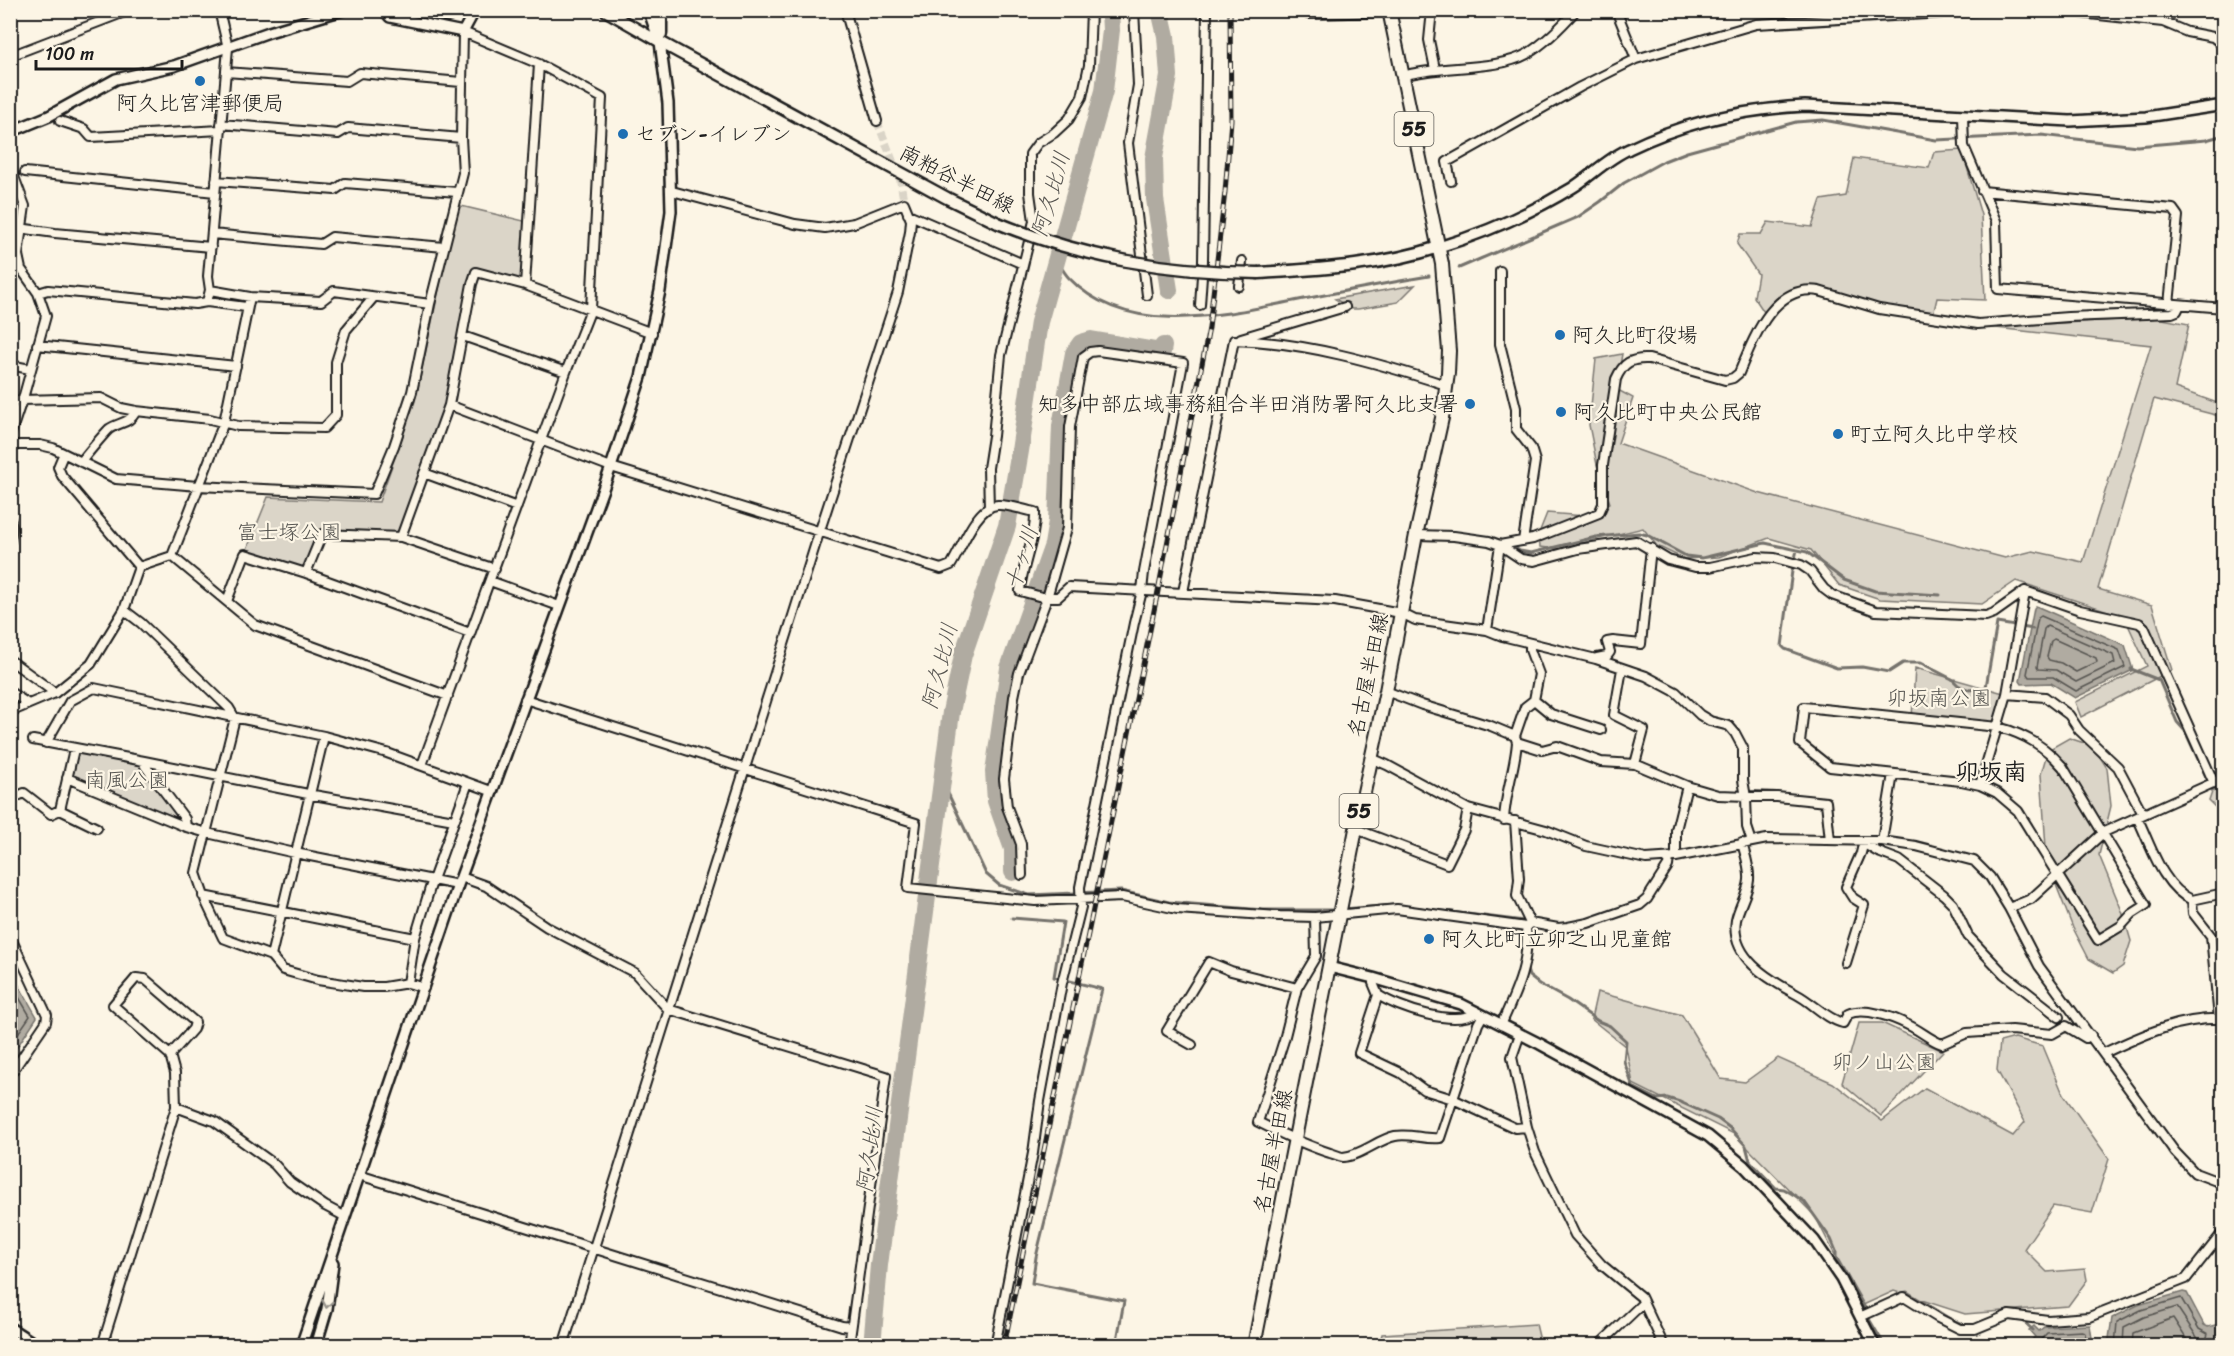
<svg xmlns="http://www.w3.org/2000/svg" width="2234" height="1356" font-family="Sriracha,'Klee One',sans-serif">
<rect width="100%" height="100%" fill="#fcf5e5"/>
<filter id="ink" filterUnits="userSpaceOnUse"><feTurbulence type="fractalNoise" baseFrequency=".0167" numOctaves="2"/><feDisplacementMap in="SourceGraphic" scale="12" xChannelSelector="R" yChannelSelector="G"/><feConvolveMatrix kernelMatrix="1 2 1 2 8 2 1 2 1" color-interpolation-filters="sRGB"/></filter>
<g filter="url(#ink)">
<!-- green -->
<path fill="#dbd5c8" stroke="#7c7872" stroke-width="1.5" d="M1962,150L1981,215L1985,300L1937,298L1933,315L1878,306L1811,287L1785,293L1766,315L1754,297L1758,274L1737,244L1740,234H1761L1768,222L1812,227L1821,200L1846,196L1854,158L1929,168L1934,152Z
M457,205L528,222L525,285L477,272L449,405L401,537L322,534L306,573L245,554L268,497L379,502L415,401Z
M1415,285L1398,302L1358,309H1352L1335,299Z
M2157,318L2189,324L2175,388L2223,405V417L2154,399L2098,589L2152,605L2172,670L2081,717L2075,702L2147,666L2124,616L2016,581L1982,604L1880,599L1839,585L1811,550L1769,538L1719,557L1684,559L1657,546L1643,528L1557,549L1540,547L1539,533L1547,513L1585,516L1610,503L1597,465L1589,425L1596,359L1622,354L1616,389L1633,398L1618,443L1758,493L2005,558L2033,551L2083,562L2151,345L1987,327Z
M1915,668L2007,694L1998,727L1912,718Z
M2069,738L2093,746L2107,768L2111,806L2099,855L2122,911L2131,941L2123,966L2113,973L2089,959L2073,928L2047,862L2041,774L2048,750Z
M74,749L144,761L185,819L186,827L67,778Z
M2223,787V815L2209,801L2212,792Z
M1597,992L1682,1015L1721,1079L1745,1082L1778,1058L1833,1083L1882,1121L1925,1088L2013,1136L2025,1122L1997,1070L2000,1042L2015,1038L2043,1046L2063,1094L2109,1159L2092,1213L2053,1206L2024,1249L2047,1272L2085,1269L2087,1280L2068,1306L1965,1314L1894,1291L1861,1306L1815,1216L1734,1134L1633,1084L1626,1047L1591,1019Z
M1859,1023H1882L1943,1051L1881,1116L1842,1083Z
M1536,1324L1541,1345H1379L1382,1334Z"/>
<!-- water -->
<path fill="#b0aba1" stroke="#75726c" stroke-width="1.5" d="M2036,606L2125,645L2133,670L2075,698L2051,683L2022,684L2020,681L2034,608Z
M14,981L17,982L37,1017L11,1056L10,983Z
M2183,1292L2187,1293L2204,1325L2208,1327L2223,1323V1333L2208,1345H2108L2112,1318L2138,1305Z
M2090,1325L2093,1345H2026L2035,1337L2029,1330L2034,1326L2039,1331L2044,1327Z"/>
<g fill="none" stroke-linecap="round" stroke-linejoin="round">
<!-- shore -->
<path stroke="#575551" stroke-width="1.5" d="M2041,616L2119,650L2125,667L2076,691L2053,677H2029L2027,674L2038,618Z
M2047,626L2113,655L2115,663L2076,682L2056,670L2038,669L2037,667L2044,629Z
M2054,639L2096,658L2097,662L2076,672L2061,663L2049,660L2047,657L2051,641Z
M10,988L14,989L30,1016L10,1045
M2035,1346L2047,1333L2082,1331L2085,1333L2087,1346
M2115,1346L2117,1322L2141,1310L2181,1298L2199,1329L2208,1334L2204,1346
M2123,1346L2124,1327L2144,1317L2177,1307L2197,1337L2196,1346
M2132,1346L2133,1333L2173,1318L2187,1340V1346"/>
<!-- stream -->
<path stroke="#75726c" stroke-width="3" d="M1056,259C1060,265 1064,273 1069,278C1129,341 1230,313 1304,299C1345,291 1387,283 1429,276
M1459,268L1578,217L1600,202L1624,183L1664,161L1687,152L1796,122L1823,120L1936,140L2041,135L2137,146L2206,140L2224,135
M1513,547L1520,551L1531,553L1596,537L1639,533L1647,535L1686,556L1702,558L1765,543L1807,552L1844,580L1875,591L1940,595
M1797,550L1792,571L1782,646L1785,649L1837,668L1862,667L1889,672L1903,663H1921L1952,679L1958,685L1964,688L1970,690L1986,687L1997,623L2033,629
M2131,669L2159,680L2177,722L2185,731L2212,790L2224,785
M940,784L946,789L986,874L999,885L1029,895L1121,891L1169,902L1263,910H1337
M1343,909L1395,905L1524,921L1531,928L1532,934L1527,970L1529,976L1539,984L1568,1000L1598,1021L1610,1026L1626,1041L1624,1061L1633,1087L1657,1099L1667,1098L1680,1102L1718,1119L1730,1128L1746,1146L1750,1161L1776,1188L1784,1189L1804,1201L1831,1239L1836,1251V1257L1865,1308L1869,1309L1902,1293L1907,1292L1950,1319L1967,1326
M1012,918L1063,922L1054,977L1102,989L1036,1257L1032,1283L1124,1301L1116,1346
M1869,1319L1885,1346
M2022,1320L2033,1330"/>
<!-- river -->
<path stroke="#b0aba1" stroke-width="18" d="M1160,10L1166,36L1169,76L1154,158L1155,199L1169,290
M1013,872V849L996,801L994,772L1009,668L1053,545L1057,521L1061,426L1074,353L1081,343L1091,340L1162,352L1163,346
M872,1346L879,1265L951,712L963,655L1007,526L1020,451L1039,322L1104,91L1111,30L1110,10"/>
<!-- minor-tunnel -->
<path stroke="#dad4c7" stroke-width="8" stroke-dasharray="8 4" stroke-linecap="butt" d="M877,121L900,179L904,203"/>
<!-- minor casing -->
<g stroke="#1c1c1c" stroke-width="12">
<path id="minor" d="M845,10L877,121
M1134,10L1138,85L1128,143L1147,295
M1302,10L1308,14L1390,12
M1432,10L1429,40L1435,69
M1616,10L1636,59
M2053,10L2163,22L2187,32L2213,37L2224,46
M2158,10L2163,22
M10,56L130,10
M226,72L347,81L360,73L461,82
M1403,76C1438,65 1497,71 1527,54C1545,43 1562,26 1576,10
M1963,115L1964,146L1996,221L1998,289L2224,308
M60,121L84,129L91,137L221,130
M221,124L338,134L348,128L461,138
M10,166L25,206L18,255L21,269L38,293L46,316L22,402L10,399
M25,172L215,192
M216,181L335,190L345,183L457,192
M1451,181L1447,162L1580,87L1636,59L1756,24L1994,10
M1982,191L2173,209L2178,216L2169,304
M908,214L1023,264
M26,229L55,233L211,247
M212,234L321,244L332,237L444,247
M1500,271V344L1516,408V429L1531,448L1535,461L1523,541
M525,285L539,64
M1239,286L1242,261
M210,290L250,297L321,301L334,291L430,304
M38,293L48,290L195,304L207,302L210,290L208,276L228,48L219,10
M207,302L246,307
M1200,305L1203,261L1207,10
M463,336L566,372
M1241,338L1345,307
M37,345L236,366
M10,365L30,369
M449,405L611,467L941,569L951,565C961,550 976,506 997,505C1008,504 1023,510 1035,512C1036,538 1022,564 1020,591L1042,597H1058L1069,587L1335,601L1401,613L1415,620L1487,630L1502,636L1596,659L1646,676L1676,692L1700,715L1710,721L1729,726L1735,733L1743,748V780L1746,797L1747,827L1752,842
M10,436L22,400L101,398L121,408L136,411L210,419L238,426L324,428L336,415V362L346,330L374,297
M10,442L15,445H40L53,448L116,479L198,486L374,494L394,446L412,392L430,304L463,173L461,138L463,32L539,64L602,98L591,309L566,372L422,765
M63,455L58,467L62,476L139,567
M81,462C87,454 103,435 109,429C119,422 130,424 136,411
M424,473L517,507
M989,508L988,468L993,436L1001,355L1034,221L1030,193V154L1038,143L1054,133L1069,119L1082,97L1089,65L1091,10
M10,519L12,526L10,541
M1416,535L1454,536L1489,541L1500,545L1521,559L1534,561L1578,549L1636,541L1668,560L1695,567H1710L1756,557L1775,558L1801,565L1810,571L1824,589L1832,595L1876,611L1986,616L1994,613L2025,591L2080,610L2139,623L2144,627L2214,783
M401,537L449,405L472,284L476,272L525,285L652,333
M1500,545L1533,539L1599,513L1603,504V465L1616,379C1623,363 1631,358 1649,359L1725,380L1733,378L1739,373C1753,340 1773,283 1819,291L1879,309L1978,324L2068,317L2172,313L2177,311L2180,305
M172,556L255,625L448,696
M172,556L224,422L250,297
M139,567L172,556
M306,573L322,534L401,537L495,569
M490,581L559,606
M1183,592L1234,340C1306,342 1378,363 1446,385
M227,601L245,554L306,573L470,633
M124,610L141,623L229,708L235,718L196,873L206,902L223,938L271,956L283,970L318,980L363,987H384L408,983
M1487,630L1500,545
M1530,643V650L1539,674L1534,700L1551,714L1601,730
M1597,658L1607,656L1610,652L1607,642L1613,641L1641,644L1651,548
M10,660L55,693
M1622,669L1614,715L1644,730L1635,764
M1386,691L1422,705L1491,726L1515,736L1517,742
M10,692L27,703
M2007,694L2045,697L2069,715L2079,730L2118,767L2143,814
M525,699L916,823L908,888L1035,901L1122,897L1177,909L1279,916L1315,917L1397,909L1526,927L1530,923
M1804,707L1998,727C2025,734 2045,746 2063,767L2146,905L2132,914L2121,926L2098,940L2018,811L1997,793L1980,785L1961,781L1830,767L1800,743Z
M10,712L55,693L91,664L124,610L139,567
M1515,736L1525,707L1534,700
M33,740L144,761L145,766L185,819L186,827
M46,743L70,701L94,688L324,736L387,753L491,791
M1371,758L1387,765L1468,809L1546,830L1586,846L1646,859L1676,857L1767,839L1882,841L1916,846L1974,861L1990,877L2009,908L2039,966L2175,1152L2195,1173L2224,1184
M144,761L308,794L454,820
M67,778L186,827L207,833L295,853L458,885
M1980,785L2007,694L2025,591
M1687,786L1718,795L1777,797L1826,802L1830,840
M10,800L24,793L51,814L60,810L74,749
M60,810L97,828
M2137,817C2151,845 2162,887 2192,900L2224,893
M1504,820C1505,793 1515,769 1517,742L1542,750L1557,746L1601,762L1635,764L1687,786L1676,830V857
M1515,821L1519,879L1517,896L1530,923L1558,928L1568,927L1588,923L1640,905L1647,899L1668,866L1669,858
M1356,829L1447,864L1464,830L1468,809
M1882,841L1893,774
M1742,843C1745,855 1750,867 1749,880C1748,893 1739,906 1736,920C1730,957 1768,979 1796,994C1812,1002 1826,1019 1843,1023L1848,1014C1865,1007 1893,1017 1908,1025C1920,1030 1930,1040 1942,1044L1967,1033L2012,1030L2052,1034L2066,1026L2086,1038L2091,1035
M1863,843L1878,852L1899,860L1944,895L1953,904L1968,936L2004,974L2059,1017
M461,877L486,886L547,927L635,973L668,1009L886,1076L849,1346
M203,896L415,938
M2192,900L2193,913L2211,936L2219,1019
M2009,908L2031,899L2104,832L2224,778
M1315,917L1316,956L1297,988L1284,1040L1258,1122C1282,1134 1305,1145 1330,1153C1334,1154 1340,1157 1343,1157C1360,1156 1379,1139 1395,1136C1411,1133 1424,1140 1440,1138L1478,1024L1483,1015
M10,936L47,1015L46,1022L10,1075
M271,956L324,736
M1846,963L1864,905L1853,898L1846,887L1861,853L1864,841
M1373,978V983L1378,995L1359,1053L1401,1073L1424,1090L1453,1099L1515,1128L1527,1127
M424,988L408,983L415,938L430,888L468,783
M1378,995C1398,1008 1456,1028 1477,1012
M1501,1025C1516,992 1530,964 1526,927
M1520,1034L1512,1057L1527,1127L1535,1152L1575,1235L1602,1265L1641,1297L1664,1346
M1192,1045L1167,1031L1209,962L1231,971L1297,988
M2104,1053C2143,1035 2180,1017 2224,1019
M176,1107L214,1121L274,1164L290,1182L325,1206L344,1216
M359,1175L842,1326L851,1327
M1860,1317L1904,1297L1938,1318L1960,1329H1975L2009,1315L2048,1320L2089,1317L2186,1279L2224,1231
M102,1346L176,1107L175,1073L170,1055L193,1029L195,1022L145,979L136,978L113,1005L170,1055
M563,1346L820,530L898,292L910,232L911,220L904,203L854,223L825,228L795,224L672,191
M995,1346L1033,1153L1040,1101L1062,983L1081,907L1080,887L1134,623L1142,591L1144,572L1183,363L1098,351L1090,352L1083,357L1070,427L1067,528L1047,598L1019,673L1014,697L1004,779L1007,807L1021,844L1022,875
M1598,1346L1643,1303"/>
</g>
<!-- tertiary casing -->
<g stroke="#1c1c1c" stroke-width="14">
<path id="tertiary" d="M384,10L390,17L463,32L475,10
M10,132L49,116L116,79L174,66L269,32L343,10
M1439,247C1485,233 1531,213 1572,188C1591,176 1608,158 1629,149C1684,122 1744,109 1805,106L2070,121L2146,117L2224,105
M1329,967L1373,978L1461,1004L1540,1044L1708,1136L1744,1166L1814,1240L1841,1279L1875,1346
M10,1328L38,1346
M301,1346L458,885L611,467L641,377L660,291L671,211L668,103L660,42L604,10
M316,1346L327,1309L333,1263"/>
</g>
<!-- secondary casing -->
<g stroke="#1c1c1c" stroke-width="15">
<path id="secondary" d="M649,10L660,42L947,198L998,223
M661,34V10
M1259,273C1320,269 1381,266 1439,247"/>
</g>
<!-- primary casing -->
<g stroke="#1c1c1c" stroke-width="16">
<path id="primary" d="M1254,1346L1356,829L1386,691L1416,535L1442,418L1448,373L1449,351L1442,264L1389,10"/>
</g>
<!-- minor -->
<use href="#minor" stroke="#fcf5e5" stroke-width="8"/>
<!-- tertiary -->
<use href="#tertiary" stroke="#fcf5e5" stroke-width="9"/>
<!-- secondary -->
<use href="#secondary" stroke="#fcf5e5" stroke-width="10"/>
<!-- primary -->
<use href="#primary" stroke="#fcf5e5" stroke-width="12"/>
<!-- rail casing -->
<g stroke="#1c1c1c" stroke-width="5">
<path id="rail" d="M1004,1346L1158,591L1209,328L1225,192L1231,120L1230,10"/>
</g>
<!-- rail -->
<use href="#rail" stroke="#fcf5e5" stroke-width="3" stroke-dasharray="9" stroke-linecap="butt"/>
<!-- secondary-bridge casing -->
<g stroke="#1c1c1c" stroke-width="15" stroke-linecap="butt">
<path id="secondary-bridge" d="M998,223C1083,258 1167,272 1259,273"/>
</g>
<!-- secondary-bridge -->
<use href="#secondary-bridge" stroke="#fcf5e5" stroke-width="10"/>
</g>
<!-- one-way arrows -->
<defs><path id="oneway-chevron" d="M-2-3.5L2.5 0L-2 3.5" fill="none" stroke-width="1.6" stroke-linecap="round" stroke-linejoin="round" transform="scale(1.5)"/></defs>
<use stroke="#97938b" href="#oneway-chevron" transform="translate(327 1304) rotate(99)"/>
</g>
<!-- markers -->
<g fill="#1f6fb2" stroke="#fcf5e5" stroke-width="2">
<circle cx="200" cy="81" r="6"/>
<circle cx="623" cy="134" r="6"/>
<circle cx="1560" cy="335" r="6"/>
<circle cx="1470" cy="404" r="6"/>
<circle cx="1561" cy="412" r="6"/>
<circle cx="1838" cy="434" r="6"/>
<circle cx="1429" cy="939" r="6"/>
</g>
<g text-anchor="middle" stroke-width="4.5" stroke-linejoin="round" paint-order="stroke">
<!-- shield labels -->
<g fill="#fcf5e5" stroke="#5f5d58" stroke-width="1.5">
<rect x="1394.5" y="112" width="39" height="34" rx="4.5"/>
<rect x="1339.5" y="794" width="39" height="34" rx="4.5"/>
</g>
<g font-size="20" font-weight="bold" fill="#1c1c1c">
<text x="1414" y="136">55</text>
<text x="1359" y="818">55</text>
</g>
<!-- poi labels -->
<g font-size="21" fill="#1c1c1c" stroke="#fcf5e5" text-anchor="start">
<text x="200" y="110" text-anchor="middle">阿久比宮津郵便局</text>
<text x="635" y="141">セブン-イレブン</text>
<text x="1572" y="342">阿久比町役場</text>
<text x="1458" y="411" text-anchor="end">知多中部広域事務組合半田消防署阿久比支署</text>
<text x="1573" y="419">阿久比町中央公民館</text>
<text x="1850" y="441">町立阿久比中学校</text>
<text x="1441" y="946">阿久比町立卯之山児童館</text>
</g>
<!-- street labels -->
<g font-size="21" fill="#1c1c1c" stroke="#fcf5e5">
<text transform="translate(957 179) rotate(27)" y="7">南粕谷半田線</text>
<text transform="translate(1368 675) rotate(-78)" y="7">名古屋半田線</text>
<text transform="translate(1273 1151) rotate(-79)" y="7">名古屋半田線</text>
</g>
<!-- park labels -->
<g font-size="21" fill="#555450" stroke="#fcf5e5">
<text x="289" y="539">富士塚公園</text>
<text x="1939" y="705">卯坂南公園</text>
<text x="127" y="787">南風公園</text>
<text x="1884" y="1069">卯ノ山公園</text>
</g>
<!-- water labels -->
<g font-size="22" font-style="italic" fill="#575551" stroke="#fcf5e5">
<text transform="translate(1050 194) rotate(-74)" y="8">阿久比川</text>
<text transform="translate(1021 558) rotate(-73)" y="8">十ヶ川</text>
<text transform="translate(939 666) rotate(-76)" y="8">阿久比川</text>
<text transform="translate(869 1149) rotate(-83)" y="8">阿久比川</text>
</g>
<!-- quarter labels -->
<g font-size="24" font-weight="bold" fill="#1c1c1c" stroke="#fcf5e5">
<text x="1991" y="780">卯坂南</text>
</g>
</g>
<!-- margin -->
<rect width="2234" height="1356" fill="none" stroke="#fcf5e5" stroke-width="36"/>
<rect x="18" y="18" width="2198" height="1320" fill="none" stroke="#1c1c1c" stroke-width="2" filter="url(#ink)"/>
<!-- scale -->
<path d="M36 60v9h146v-9" fill="none" stroke="#1c1c1c" stroke-width="3"/>
<text x="45" y="60" font-size="18" fill="#1c1c1c" stroke="#fcf5e5" stroke-width="4.5" paint-order="stroke">100 m</text>
</svg>
